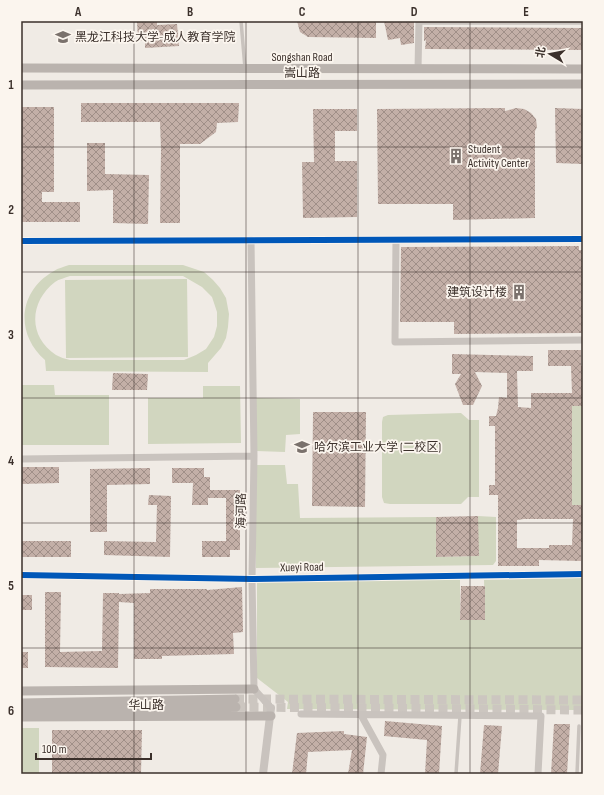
<svg xmlns="http://www.w3.org/2000/svg" width="604" height="795" font-family="'Sofia Sans Condensed','Noto Sans SC',sans-serif">
<defs>
<pattern id="building-cross-hatch" width="8" height="8" patternUnits="userSpaceOnUse"><rect width="8" height="8" fill="#c3afa7"/><path d="M0 0l8 8M0 8l8-8" fill="none" stroke="#a08f88"/></pattern>
</defs>
<rect width="100%" height="100%" fill="#f0ebe5"/>
<!-- green -->
<path fill="#d1d6bf" fill-rule="evenodd" d="M69,265H183L204,272L213,280L220,288L226,298L229,314L228,327L226,338L221,348L208,363V372L46,371L45,360C15,334 18,291 54,271C58,268 64,267 69,265ZM70,276H183L202,287L212,297L217,312V326L214,337L206,349L196,355L184,360H70C65,359 60,357 56,355C27,336 30,301 55,282C59,279 65,278 70,276Z
M187,279L188,357L66,358L65,280Z
M21,385H54L55,395H109V445H21Z
M203,386H240L241,443L148,444V398H203Z
M256,398L300,399V434L286,435L285,452L256,451Z
M572,406H583V505H572Z
M461,413L469,420H479V497H468L461,504H390L384,503L382,497V422L383,417L388,415Z
M255,465H285L287,484H298L300,518L436,517L437,557L478,556V516L496,517V561L493,565L256,568Z
M583,578V710L287,709L288,702L257,678V580H460V620H485L484,580Z
M21,728H39V774H21Z"/>
<!-- building -->
<path fill="url(#building-cross-hatch)" fill-rule="evenodd" d="M137,21H157V25L177,24L179,46L145,48V40L138,41Z
M297,21H376V38L308,37L300,32Z
M384,21H414V43L401,45L400,38L388,40Z
M424,27L583,28V50L425,49L426,40L424,41Z
M81,103H239L238,122L217,123L216,132L200,144H180V223H160L161,149L160,122H81Z
M21,107H54V192H42V202H80V222H21Z
M505,108V111L516,108L524,109L531,113L536,119L537,127L535,131V218L453,220V204H378L377,109Z
M555,108L583,109V164L556,163Z
M313,109H357V131H335V161H357V217L303,218L302,162H314Z
M87,143H105V174L149,175L148,224L113,223V190L87,191Z
M579,246V250H583V333L454,334V322H400L401,247Z
M548,350H581V366H583V406H572V505H583V542H581V561L539,560V566H498V495H489V485H495V426H489V416H496L498,408L499,397L507,398V373L475,372L482,386L473,405H463L455,384L461,374H452V354L533,356V371H517L518,407L531,408V393H572L571,366H548ZM524,519H573L572,545H549V548H517V520Z
M113,373L148,374L147,390H112Z
M313,412H366L365,507L312,506Z
M21,467H59V483L21,484Z
M150,468V484L107,485V532H90V469Z
M172,468H204V477H210V490H240V550H230V557H202V541H226V498H208V505H192L193,483H172Z
M149,495L171,496L170,557L104,555V541L156,542L157,505H148Z
M478,516L479,556L436,557V517Z
M21,541H71V557H21Z
M461,586H485V620H460Z
M242,587L243,632L233,633L234,654L162,656V659H134V603L119,602L118,668L45,667V592H61L60,652L102,651L103,593H119V594L150,593V589H207V590Z
M21,595H32V610H21Z
M21,652H28V668H21Z
M385,721L442,726L439,774H425L427,740L384,736Z
M554,724H570L567,774H551Z
M484,725L502,726L498,774H480Z
M52,730H142L141,774H52Z
M344,731V734L367,737L363,774H348L352,750L308,752L306,774H292L297,733Z"/>
<g fill="none" stroke-linecap="round" stroke-linejoin="round">
<!-- secondary-tunnel -->
<path stroke="#ccc6c0" stroke-width="9" stroke-dasharray="9 4.5" stroke-linecap="butt" d="M235,699L583,700
M236,707L583,710"/>
<!-- service -->
<path stroke="#c9c3be" stroke-width="3.5" d="M241,21L245,68
M419,23H583
M456,774L460,716
M577,774L579,726"/>
<!-- minor -->
<path stroke="#c9c3be" stroke-width="7" d="M418,69L419,21
M251,240L254,456L252,579L254,689L271,708
M396,240L395,342L583,340
M21,241L583,239
M21,459L254,456
M21,575L252,579L583,574
M301,714L541,716L538,774
M361,715L383,755L381,774"/>
<!-- tertiary -->
<path stroke="#c9c3be" stroke-width="8" d="M263,774L271,708"/>
<!-- secondary -->
<path stroke="#bab3ae" stroke-width="9" d="M21,68L583,69
M21,85L583,84
M21,691L254,689
M21,703L235,699
M21,710L236,707
M21,717L271,716"/>
<!-- cycleway casing -->
<g stroke="#fbf5ee" stroke-width="8">
<path id="cycleway" d="M21,241L583,239
M21,575L252,579L583,574"/>
</g>
<!-- cycleway -->
<use href="#cycleway" stroke="#0057b8" stroke-width="6"/>
</g>
<!-- grid -->
<path fill="none" stroke="#3b302b" stroke-width="1" stroke-opacity="0.55" d="M134,21V774M246,21V774M358,21V774M470,21V774M21,147H583M21,272H583M21,398H583M21,523H583M21,648H583"/>
<!-- icons -->
<defs>
<g id="university-bare" transform="scale(1.2)"><path d="M0-5L7-2L0 1L-7-2ZM-4 1L0 2.5L4 1V4Q0 6-4 4Z" fill="#7a716c" stroke="#fbf5ee" stroke-width="2.5" paint-order="stroke"/></g>
<g id="building-bare" transform="scale(1.2)"><path d="M-4-6H4V6H1V3H-1V6H-4ZM-2.5-4.3h1.7v1.8h-1.7ZM.8-4.3h1.7v1.8H.8ZM-2.5-1h1.7V.8h-1.7ZM.8-1h1.7V.8H.8Z" fill="#7a716c" stroke="#fbf5ee" stroke-width="2.5" paint-order="stroke"/></g>
</defs>
<g fill-rule="evenodd">
<use href="#university-bare" x="63" y="37"/>
<use href="#building-bare" x="456" y="156"/>
<use href="#building-bare" x="519" y="292"/>
<use href="#university-bare" x="302" y="447"/>
</g>
<g text-anchor="middle" stroke-width="3.5" stroke-linejoin="round" paint-order="stroke">
<!-- poi labels -->
<g font-size="12" fill="#3b302b" stroke="#fbf5ee" text-anchor="start">
<text x="75" y="41">黑龙江科技大学-成人教育学院</text>
<text x="468" y="153">Student<tspan x="468" dy="14">Activity Center</tspan></text>
<text x="507" y="296" text-anchor="end">建筑设计楼</text>
<text x="314" y="451">哈尔滨工业大学 (二校区)</text>
</g>
<!-- street labels -->
<g font-size="12" fill="#3b302b" stroke="#fbf5ee">
<text x="302" y="61">Songshan Road</text>
<text x="302" y="77">嵩山路</text>
<text transform="translate(241 511) rotate(-89)" y="4">海河路</text>
<text transform="translate(302 567) rotate(-1)" y="4">Xueyi Road</text>
<text x="146" y="709">华山路</text>
</g>
</g>
<!-- border -->
<rect width="604" height="795" fill="none" stroke="#fbf5ee" stroke-width="44"/>
<!-- north arrow -->
<g transform="translate(550 54) rotate(280)" stroke="#fbf5ee" stroke-width="3" paint-order="stroke">
<path d="M0-3L7 15L0 10L-7 15Z" fill="#3b302b"/>
<text y="-6" font-size="11" font-weight="bold" text-anchor="middle" fill="#3b302b">北</text>
</g>
<!-- scale -->
<path d="M36 753v6h115v-6" fill="none" stroke="#3b302b" stroke-width="2"/>
<text x="42" y="753" font-size="12" fill="#3b302b" stroke="#fbf5ee" stroke-width="3" paint-order="stroke">100 m</text>
<rect x="22" y="22" width="560" height="751" fill="none" stroke="#3b302b" stroke-width="1.5"/>
<g font-size="13" text-anchor="middle" font-weight="bold" fill="#3b302b">
<text x="78" y="16">A</text>
<text x="190" y="16">B</text>
<text x="302" y="16">C</text>
<text x="414" y="16">D</text>
<text x="526" y="16">E</text>
<text x="11" y="89">1</text>
<text x="11" y="214">2</text>
<text x="11" y="339">3</text>
<text x="11" y="465">4</text>
<text x="11" y="590">5</text>
<text x="11" y="715">6</text>
</g>
</svg>
